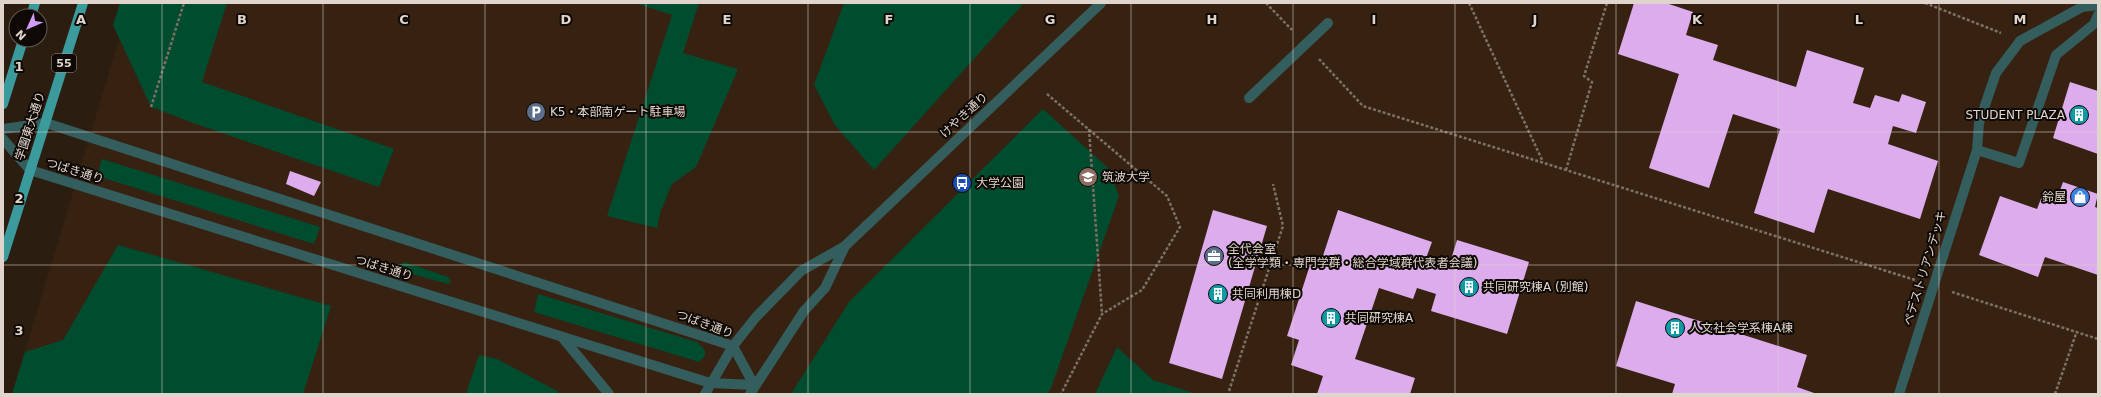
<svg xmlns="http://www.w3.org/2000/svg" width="2101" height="397" font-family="'DejaVu Sans','Noto Sans JP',sans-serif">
<rect width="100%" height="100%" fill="#2c1d11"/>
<!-- built -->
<path fill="#372212" d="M130,3H2098V394H12Z"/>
<!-- green -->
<path fill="#004c2f" d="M120,3H227L202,82L394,149L379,187L193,123L151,107L113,25Z
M635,3H699L683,53L738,69L696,167L672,184L660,213L657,228L607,216L672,15Z
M844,3H1024L874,170L835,125L814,85Z
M1043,109L1108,168L1119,196L1051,388L1047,394H791L849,302Z
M102,159L320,227L314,244L97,176Z
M118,245L331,306L303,394H12L25,352L63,340Z
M404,262L448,277L451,282L448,284L401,271L400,265Z
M538,294L697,342L705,350V356L699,362L534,312Z
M1117,347L1153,380L1196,394H1095Z
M479,355L497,359L557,391L559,394H466Z"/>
<!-- building -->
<path fill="#ddacec" d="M1634,3H1666L1693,12L1686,35L1718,45L1713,60L1796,87L1807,50L1864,68L1853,103L1870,108L1875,95L1899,102L1902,94L1926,102L1916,133L1893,126L1888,144L1938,161L1920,219L1828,189L1814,233L1754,213L1780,129L1733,114L1709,188L1649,168L1679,74L1618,54Z
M2070,82L2098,91V154L2053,138Z
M290,171L321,182L314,196L286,184Z
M2063,182L2098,194L2095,207L2098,208V275L2045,257L2038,277L1979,255L2000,196L2037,209L2044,191L2058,196Z
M1213,210L1267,226L1222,379L1169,363Z
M1338,210L1432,242L1425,261L1448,269L1457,240L1529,262L1507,334L1431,311L1436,294L1417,288L1413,299L1379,288L1355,359L1415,378L1410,394H1317L1323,376L1291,365L1299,340L1287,336L1310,265L1319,268Z
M1636,301L1807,355L1797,387L1817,394H1672L1675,384L1616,366Z"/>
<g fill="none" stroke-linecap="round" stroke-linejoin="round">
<!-- path -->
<path stroke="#7d7066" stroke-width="2.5" stroke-dasharray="3 2" stroke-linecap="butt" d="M1266,3L1292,30
M1469,3L1543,162
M1925,3L2001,33
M1319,59L1363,106L1915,280
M1047,94L1167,196L1180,227L1142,290L1102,314L1061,394
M151,107L184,3
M1089,129L1102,314
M1566,170L1592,82L1584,76L1607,3
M1952,292L2098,339
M1229,391L1283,226L1273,184
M2055,394L2077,331"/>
<!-- service -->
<path stroke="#345d5e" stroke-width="10" d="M1249,98L1328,23"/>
<!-- pedestrian -->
<path stroke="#345d5e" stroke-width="10" d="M1977,150L1979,123L1996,73L2020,41L2082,7L2098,5
M1899,394L1977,150L2019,163L2056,55L2094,24L2098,15"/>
<!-- tertiary -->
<path stroke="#345d5e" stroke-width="10" d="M3,129L46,123L733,346L754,385
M3,139L30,170L710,383L754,385
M562,337L609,394
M705,394L733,346L756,317L801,271L845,246L1101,3
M750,394L804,311L825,288L845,246"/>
<!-- primary -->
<path stroke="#3b9a9c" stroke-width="10" d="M31,16L35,3
M3,104L23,40
M3,257L83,3"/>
</g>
<!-- grid -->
<path fill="none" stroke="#e0d5cd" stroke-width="1" stroke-opacity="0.55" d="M162,3V394M323,3V394M485,3V394M646,3V394M808,3V394M970,3V394M1131,3V394M1293,3V394M1455,3V394M1616,3V394M1778,3V394M1939,3V394M3,132H2098M3,265H2098"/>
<!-- icons -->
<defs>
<g id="parking-disc" transform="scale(1)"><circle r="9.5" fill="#5c6f8a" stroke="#0f0905"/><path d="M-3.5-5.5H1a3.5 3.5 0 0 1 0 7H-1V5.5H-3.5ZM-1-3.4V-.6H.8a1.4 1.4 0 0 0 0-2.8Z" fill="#fff"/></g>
<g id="building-disc" transform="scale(1)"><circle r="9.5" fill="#0f9aa8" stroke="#0f0905"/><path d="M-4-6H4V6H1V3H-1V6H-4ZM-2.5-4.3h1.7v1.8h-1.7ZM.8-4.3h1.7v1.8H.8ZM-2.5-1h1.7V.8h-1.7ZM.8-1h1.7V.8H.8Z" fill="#fff"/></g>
<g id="university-disc" transform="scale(1)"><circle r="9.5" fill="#8d6e63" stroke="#0f0905"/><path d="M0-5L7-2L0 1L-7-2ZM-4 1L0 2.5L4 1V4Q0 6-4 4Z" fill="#fff"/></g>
<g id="bus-disc" transform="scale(1)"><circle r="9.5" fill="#1a4fb4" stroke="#0f0905"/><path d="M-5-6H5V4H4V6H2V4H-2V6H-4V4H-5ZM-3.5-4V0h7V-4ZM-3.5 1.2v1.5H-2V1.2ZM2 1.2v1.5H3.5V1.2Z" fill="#fff"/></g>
<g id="shop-disc" transform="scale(1)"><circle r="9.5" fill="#3f7fe0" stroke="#0f0905"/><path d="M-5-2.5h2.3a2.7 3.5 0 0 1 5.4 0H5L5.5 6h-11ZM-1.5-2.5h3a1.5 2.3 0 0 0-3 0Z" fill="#fff"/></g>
<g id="office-disc" transform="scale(1)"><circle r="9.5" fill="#5c6f8a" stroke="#0f0905"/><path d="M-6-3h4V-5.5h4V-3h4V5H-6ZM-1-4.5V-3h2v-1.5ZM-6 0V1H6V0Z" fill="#fff"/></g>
</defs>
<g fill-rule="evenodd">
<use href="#parking-disc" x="536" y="112"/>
<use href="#building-disc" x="2079" y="115"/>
<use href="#university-disc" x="1088" y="177"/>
<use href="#bus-disc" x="962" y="183"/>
<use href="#shop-disc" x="2080" y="197"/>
<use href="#office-disc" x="1214" y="256"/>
<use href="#building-disc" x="1469" y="287"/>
<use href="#building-disc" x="1218" y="294"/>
<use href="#building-disc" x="1331" y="318"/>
<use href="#building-disc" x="1675" y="328"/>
</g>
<g text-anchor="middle" stroke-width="4" stroke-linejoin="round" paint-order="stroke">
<!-- shield labels -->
<rect fill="#0f0905" stroke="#a19891" stroke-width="1" x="52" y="54" width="24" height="18" rx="3"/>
<g font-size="11" font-weight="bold" fill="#e0d5cd">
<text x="64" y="67">55</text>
</g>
<!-- poi labels -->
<g font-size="12" fill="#e0d5cd" stroke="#0f0905" text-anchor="start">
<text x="550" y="116">K5・本部南ゲート駐車場</text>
<text x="2065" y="119" text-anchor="end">STUDENT PLAZA</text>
<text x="1102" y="181">筑波大学</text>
<text x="976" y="187">大学公園</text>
<text x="2066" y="201" text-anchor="end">鈴屋</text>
<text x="1228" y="253">全代会室<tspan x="1228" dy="14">(全学学類・専門学群・総合学域群代表者会議)</tspan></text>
<text x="1483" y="291">共同研究棟A (別館)</text>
<text x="1232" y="298">共同利用棟D</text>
<text x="1345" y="322">共同研究棟A</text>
<text x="1689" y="332">人文社会学系棟A棟</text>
</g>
<!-- street labels -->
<g font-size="12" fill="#e0d5cd" stroke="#0f0905">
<text transform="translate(964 115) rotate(-43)" y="4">けやき通り</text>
<text transform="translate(30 126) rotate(-72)" y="4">学園東大通り</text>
<text transform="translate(75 171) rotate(17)" y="4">つばき通り</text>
<text transform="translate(384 268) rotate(17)" y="4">つばき通り</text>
<text transform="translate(1925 268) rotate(-73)" y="4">ペデストリアンデッキ</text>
<text transform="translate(705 324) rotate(20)" y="4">つばき通り</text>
</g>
</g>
<g font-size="13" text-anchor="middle" font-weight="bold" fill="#e0d5cd" stroke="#0f0905" stroke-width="4" stroke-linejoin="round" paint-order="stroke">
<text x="81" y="24">A</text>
<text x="242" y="24">B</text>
<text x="404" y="24">C</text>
<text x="566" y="24">D</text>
<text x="727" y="24">E</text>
<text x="889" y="24">F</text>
<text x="1050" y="24">G</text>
<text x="1212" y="24">H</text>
<text x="1374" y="24">I</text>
<text x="1535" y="24">J</text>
<text x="1697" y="24">K</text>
<text x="1859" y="24">L</text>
<text x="2020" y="24">M</text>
<text x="19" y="71">1</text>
<text x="19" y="203">2</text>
<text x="19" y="335">3</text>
</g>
<!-- border -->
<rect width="2101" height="397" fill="none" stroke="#e0d5cd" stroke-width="8"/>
<!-- north arrow -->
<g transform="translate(28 28) rotate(225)"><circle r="19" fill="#0f0905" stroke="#635b55"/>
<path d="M0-3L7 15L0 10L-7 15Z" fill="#d39cfc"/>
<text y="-6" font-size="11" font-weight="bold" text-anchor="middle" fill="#e0d5cd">N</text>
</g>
</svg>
